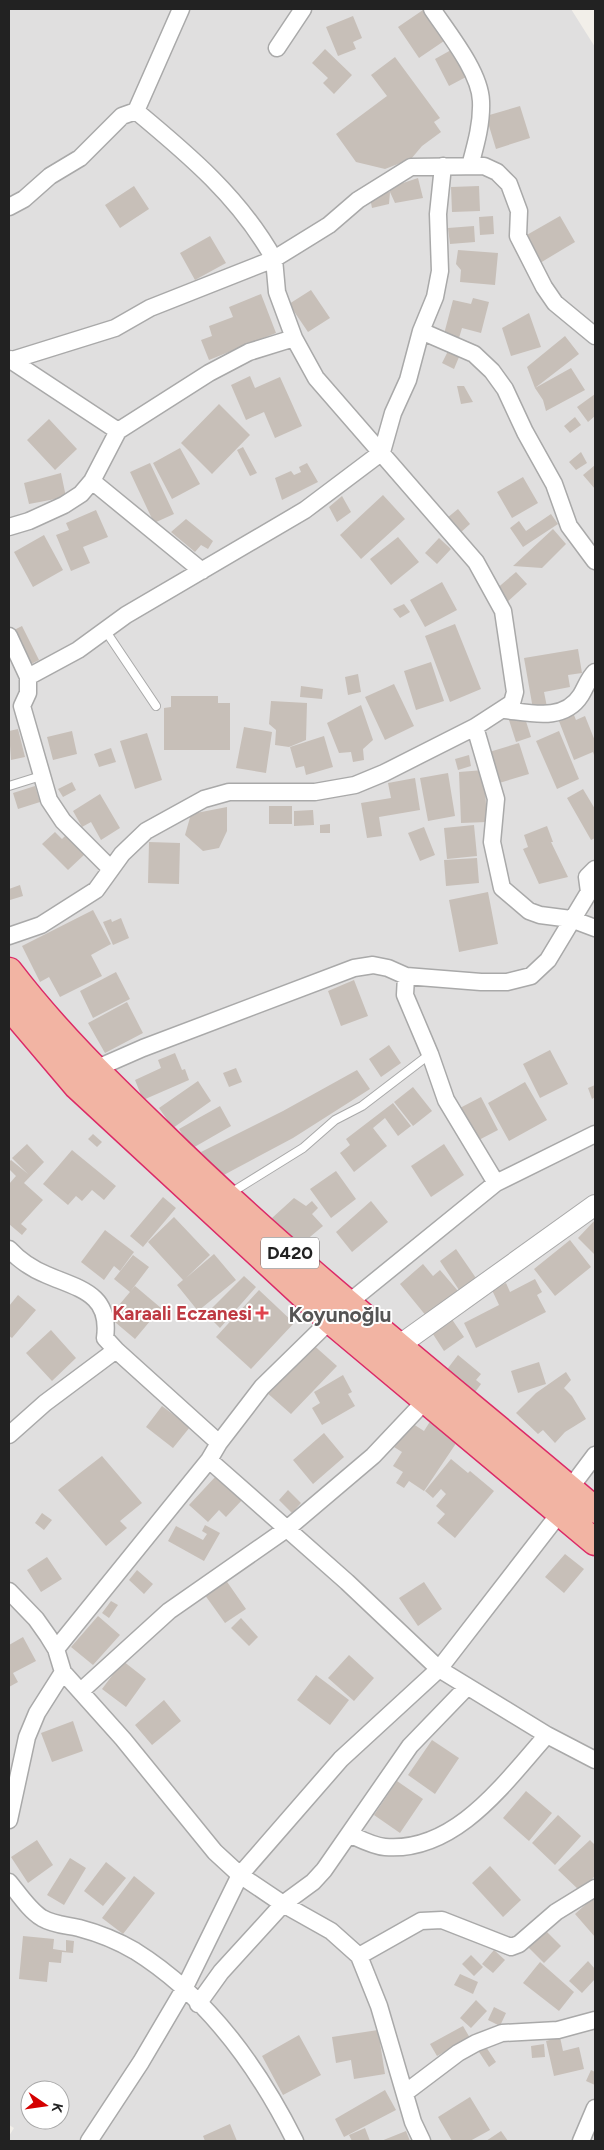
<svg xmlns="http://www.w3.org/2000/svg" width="604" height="2150" font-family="Figtree,sans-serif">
<rect width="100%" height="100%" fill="#f2efe9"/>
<!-- residential -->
<path fill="#e0dfdf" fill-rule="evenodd" d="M9,9H571L595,47V2141H9V2136L14,2128L9,2125ZM30,2090H60V2120H30Z"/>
<!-- building -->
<path fill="#c7bfb8" d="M423,10L444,41L419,58L398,27Z
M353,16L362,38L353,42L356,49L338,56L326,27Z
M325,49L352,75L334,94L323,83L328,78L312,63Z
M451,50L466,77L449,86L435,59Z
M395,57L440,118L434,122L441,132L422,146L411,159L385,169L356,162L336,134L387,96L371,75Z
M520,106L530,138L496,149L486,116Z
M418,178L423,198L395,203L390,192L389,204L372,208L369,193L390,192L388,188Z
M134,186L149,209L120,228L105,205Z
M479,186L480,211L452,212L451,187Z
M493,216L494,234L480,235L479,217Z
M560,216L575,242L540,263L525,236Z
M474,226L475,242L450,244L448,228Z
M210,236L226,263L195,280L180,253Z
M458,250L498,253L495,285L460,282L461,270L456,264Z
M311,290L330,318L308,332L289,304Z
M261,294L276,333L209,360L201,340L212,336L209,326L233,317L229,307Z
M473,298L489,302L481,333L462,328L459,338L444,334L453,300L471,304Z
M529,313L541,347L511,356L502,328Z
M565,336L579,354L535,388L571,368L585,390L546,411L543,400L535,388L527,367Z
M448,351L459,357L454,369L442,363Z
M250,376L255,388L280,377L302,426L275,438L264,412L246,420L231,385Z
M457,386H464L473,402L461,404Z
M595,394V416L588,422L577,407Z
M219,404L250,435L212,474L181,443Z
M575,417L581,425L570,433L564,426Z
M49,419L77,449L55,470L27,440Z
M243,447L257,473L250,476L237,450Z
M180,448L200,484L172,499L153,463Z
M581,452L587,463L576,470L569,462Z
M150,463L174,514L154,523L130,472Z
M307,463L318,482L282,500L275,478L291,471L294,475L301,472L299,467Z
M595,465V489L583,475Z
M61,473L66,497L29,504L24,483Z
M523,477L538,503L512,518L497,492Z
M383,495L405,519L361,559L340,535Z
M342,496L351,512L337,522L329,507Z
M458,509L470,524L460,533L447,518Z
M96,510L108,537L83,547L90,563L71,571L56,535L69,530L66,523Z
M551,514L558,524L523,547L510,528L519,521L526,531Z
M186,519L213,541L208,549L201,545L195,552L171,532Z
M553,529L566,544L542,568L513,566Z
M44,535L63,570L33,587L14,552Z
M398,537L419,562L391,585L370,559Z
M439,538L451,549L437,564L425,553Z
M516,572L527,584L506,603L495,590Z
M442,582L457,610L425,627L410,600Z
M404,604L410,612L400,618L393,609Z
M455,624L481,689L450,702L425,636Z
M22,626L39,660L29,665L12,631Z
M578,649L582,673L568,675L570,687L544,692L547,707L533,709L524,658Z
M431,662L444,701L416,710L404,671Z
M358,674L361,692L348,695L345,677Z
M394,684L414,726L385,740L365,697Z
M301,686L323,689L322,699L300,697Z
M171,696H218V703H230V750H164V708L171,707Z
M271,701L307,703L306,740L289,747L275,745L276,730L269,724Z
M361,705L373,740L363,749L364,760L353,762L351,752L339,753L327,723Z
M572,710L576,720L585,716L595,741V758L593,752L574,760L557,716Z
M524,715L531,737L516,742L509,720Z
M244,727L272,732L266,773L236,768Z
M18,729L25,757L11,760L9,731Z
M72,731L77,754L53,760L47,737Z
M559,731L579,779L557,789L536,741Z
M147,733L162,780L135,789L120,741Z
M324,736L333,767L306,775L304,766L296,768L290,747Z
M519,743L529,774L496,784L486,753Z
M111,748L116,762L99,767L94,754Z
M469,755L471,766L458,770L455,759Z
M484,770L487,822L461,823L459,772Z
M448,773L455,816L428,821L420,778Z
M415,778L420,810L379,817L382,836L367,838L361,803L391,798L388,783Z
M72,782L76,790L63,797L58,789Z
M35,786L40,802L18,809L13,793Z
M583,789L595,809V838L591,840L567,798Z
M100,794L120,828L101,840L91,822L82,827L73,811Z
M269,806H292V824H269Z
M227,807V831L219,848L203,851L185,835L191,814Z
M313,810L314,825L294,826V811Z
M330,824V833H320V825Z
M474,825L477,856L447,859L444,828Z
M547,826L553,842H551L568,877L539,884L523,849L528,847L524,835Z
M424,827L435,855L420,861L408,833Z
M55,832L62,839L67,834L85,854L68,870L42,844Z
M149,842L180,843L179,884L148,883Z
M477,858L479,883L446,886L444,860Z
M20,885L23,896L10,900L9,889Z
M488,892L498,944L459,952L449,900Z
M93,910L111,944L91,955L102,976L60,997L49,977L40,982L22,946Z
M121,918L129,938L113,945L103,922L111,919L112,922Z
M116,972L130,999L93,1018L80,991Z
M354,980L368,1016L341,1026L328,991Z
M127,1002L143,1033L105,1053L88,1023Z
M389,1045L401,1063L381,1077L369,1059Z
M550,1050L568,1084L540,1098L523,1064Z
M175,1053L182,1070L185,1069L189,1080L143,1100L135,1080L161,1068L158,1060Z
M236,1068L242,1082L229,1087L223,1073Z
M357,1070L370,1089L293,1138L220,1177L201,1152L283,1111Z
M198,1081L211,1101L173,1128L159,1108Z
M525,1082L547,1120L509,1141L488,1103Z
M595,1085V1097L592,1099L588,1088Z
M413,1087L432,1111L413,1126L394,1102Z
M481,1097L498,1130L475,1142L458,1109Z
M393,1103L411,1126L398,1136L385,1118L373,1128L387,1146L354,1172L340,1153L350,1145L346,1139Z
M220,1106L231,1126L191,1149L179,1129Z
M93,1134L102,1142L97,1147L88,1139Z
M27,1144L44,1162L24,1183L43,1200L21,1224L27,1229L22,1235L9,1224V1184L16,1176L9,1169V1162L11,1160L28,1174L12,1158Z
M444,1144L464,1175L431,1197L411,1166Z
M72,1150L116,1186L104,1200L92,1190L82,1201L76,1196L68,1205L43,1184Z
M336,1171L356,1199L331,1218L310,1189Z
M163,1197L176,1208L143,1247L130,1236Z
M294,1198L306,1206L312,1201L318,1208L312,1214L323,1226L298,1247L272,1218Z
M371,1201L388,1222L352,1252L336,1232Z
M174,1217L210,1255L186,1278L214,1254L236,1280L198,1311L177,1285L183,1280L148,1242Z
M595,1220V1255L578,1238Z
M105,1230L134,1252L120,1271L114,1266L104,1280L81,1262Z
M570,1240L591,1267L555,1296L534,1269Z
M456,1249L478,1281L461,1293L440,1261Z
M133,1255L149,1267L130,1292L114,1279Z
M423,1264L433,1276L440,1270L458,1291L427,1317L400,1284Z
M244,1276L256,1287L220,1328L206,1314Z
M535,1279L542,1292L537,1295L546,1312L476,1348L464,1323L499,1305L492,1290L506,1283L510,1292Z
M135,1286L161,1308L135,1339L109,1317Z
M259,1290L294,1323L251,1369L216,1337Z
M18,1295L36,1310L12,1338L9,1336V1306Z
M449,1315L464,1337L444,1351L429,1328Z
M51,1330L76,1358L52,1381L26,1353Z
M310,1342L337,1366L291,1414L265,1391Z
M458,1355L481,1374L476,1380L481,1384L473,1395L445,1372Z
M539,1362L546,1384L518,1393L511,1371Z
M566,1372L571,1380L564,1388L572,1396L586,1419L565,1432L555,1443L543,1430L538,1434L516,1413L536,1393Z
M343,1375L352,1392L348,1394L355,1406L322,1425L312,1408L320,1403L314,1392Z
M162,1406L190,1427L173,1448L146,1427Z
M431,1420L459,1439L424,1491L409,1481L404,1488L396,1483L403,1472L393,1466L402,1452L394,1447L410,1422L424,1431Z
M324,1433L344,1457L313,1484L293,1460Z
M102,1456L142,1503L120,1521L127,1528L106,1546L58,1490Z
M451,1459L468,1473L470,1471L494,1491L455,1538L437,1523L445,1514L436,1506L446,1494L441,1489L433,1498L425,1491Z
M217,1475L243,1499L226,1517L219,1510L208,1522L189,1505Z
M288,1490L301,1503L292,1513L279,1500Z
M42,1513L52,1520L44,1530L35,1523Z
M205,1525L220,1533L204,1561L168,1541L176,1526L203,1540L207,1534L202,1531Z
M565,1554L584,1569L564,1593L545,1577Z
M47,1557L62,1579L41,1592L27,1570Z
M137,1570L153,1584L144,1594L129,1580Z
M223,1576L246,1609L225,1623L202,1591Z
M424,1582L442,1609L418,1626L399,1598Z
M111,1601L118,1605L109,1618L102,1613Z
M98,1616L120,1635L93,1665L71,1647Z
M241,1618L258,1637L249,1646L231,1628Z
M23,1637L36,1661L13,1673L18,1682L9,1687V1645Z
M349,1655L374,1678L354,1701L328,1678Z
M123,1661L146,1679L126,1707L102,1689Z
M316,1675L349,1700L330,1725L297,1700Z
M164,1700L181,1721L152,1745L135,1725Z
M73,1721L83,1751L52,1762L41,1733Z
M432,1740L459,1758L435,1794L408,1775Z
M397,1781L423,1799L400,1833L374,1815Z
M526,1791L552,1813L529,1841L503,1818Z
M558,1815L581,1836L555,1865L532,1843Z
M37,1840L53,1865L28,1883L11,1857Z
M590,1840L595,1845V1876L580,1891L558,1870Z
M70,1858L86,1868L64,1905L47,1895Z
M106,1862L126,1878L103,1906L84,1891Z
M490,1866L521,1900L503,1917L472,1883Z
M134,1876L155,1893L123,1934L102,1918Z
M595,1896V1937L575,1914Z
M545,1930L561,1946L544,1963L528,1947Z
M23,1936L54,1939L53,1949L66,1951V1940L74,1941L73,1953L62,1952L61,1963L49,1962L47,1982L19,1979Z
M494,1950L505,1960L493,1973L482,1964Z
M471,1955L483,1967L474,1976L462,1964Z
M588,1961L595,1969V1979L582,1993L569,1981Z
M540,1962L574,1992L559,2011L523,1983Z
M460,1974L478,1982L473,1994L454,1985Z
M476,2000L487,2011L471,2028L460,2018Z
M494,2007L506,2013L500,2026L488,2020Z
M463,2026L470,2038L437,2056L430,2044Z
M378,2030L385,2074L354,2079L351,2060L336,2063L332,2037Z
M299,2035L321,2075L283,2095L262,2056Z
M560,2037L563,2051L579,2047L584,2069L554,2076L546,2041Z
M484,2044L496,2062L489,2067L477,2049Z
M544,2044L545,2057L532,2058L531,2046Z
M591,2070L595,2072V2085L586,2081Z
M385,2090L396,2110L344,2137L335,2119Z
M470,2097L490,2130L470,2141H452L438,2117Z
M230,2124L237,2141H205L203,2136Z
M365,2128L370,2141H352L349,2135Z
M406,2131L410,2141H381Z
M501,2131L508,2141H486Z"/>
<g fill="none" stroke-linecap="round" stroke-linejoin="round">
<!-- service casing -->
<g stroke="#a9a9a9" stroke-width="10">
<path id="service" d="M105,630L156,706
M9,786L41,776
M229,1194L303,1148L335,1120L362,1106L430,1054"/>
</g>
<!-- minor casing -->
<g stroke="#a9a9a9" stroke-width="19">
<path id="minor" d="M432,9C448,33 480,72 481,101C482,123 476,144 470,166
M277,48L303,9
M9,207L24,199L50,176L80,158L122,116L136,111L181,9
M421,331L474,354L492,371L505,389L525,432L554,484L569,526L595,561
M9,359L118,431
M9,361L115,328L150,308L274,259C240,198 189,155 136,111
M92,481L202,571
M9,527L29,521L64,505L81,494L92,481L118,431L209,373L249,352L294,338
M9,636L28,677
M505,710C531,713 564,722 581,695C586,687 588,679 595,672
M475,727L496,799L492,842L502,888L529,911L540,915L571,919L595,928
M111,869L63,821L49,800L22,706L28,693V677L78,650L126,615L305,510L382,452L393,413L408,380L421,331L435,297L440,271L438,214L443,166
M9,936L41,925L96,890L122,854L146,831L204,799L229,792H315L355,785L384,773L475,727L512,703L515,692L503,611L476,562L316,378L294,338L277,292L274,259L329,225L358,200L411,167L484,166L497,172L509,184L519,211L518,236L544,287L555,303L595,336
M406,976L405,995L430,1054L446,1100L496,1183
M90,1074L95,1069L143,1048L354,968L373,965L388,968L406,976L481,982H507L531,976L548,960L589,892L587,877L595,869
M9,1249C20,1261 32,1269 47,1275C80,1289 111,1294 105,1338L116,1350L45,1403L9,1435
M116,1350L219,1443
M209,1460L347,1582L439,1669L547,1735L595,1760
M9,1591L36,1619L48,1636L56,1649L63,1672L123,1739L215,1852L240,1875L283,1904L331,1931L359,1956L379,2006L413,2122L422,2141
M56,1649L209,1460L219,1443L262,1387L347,1304L496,1183L595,1134
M81,1691L169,1611L288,1528L373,1456L425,1401
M9,1820L27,1737L37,1713L63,1672
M349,1834C360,1839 373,1846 385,1847C456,1853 505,1782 547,1735
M9,1882C19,1894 29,1910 42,1918C54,1925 66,1925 79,1928C98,1933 118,1941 135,1951C207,1996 258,2067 295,2141
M359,1956L421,1921L442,1920L511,1947L519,1944L556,1912L595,1888
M198,2004L221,1972L283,1904L313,1882L324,1870L410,1746L467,1687
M405,2093L458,2053L476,2043L502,2033L558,2030L595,2020
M89,2141L141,2062L184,1989L240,1875L341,1759L439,1669L559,1514L571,1487L595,1455
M581,2141L595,2108"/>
</g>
<!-- tertiary casing -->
<g stroke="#a9a9a9" stroke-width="22">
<path id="tertiary" d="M397,1347L595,1205"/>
</g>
<!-- trunk casing -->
<g stroke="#dc2a67" stroke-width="29">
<path id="trunk" d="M9,971C54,1030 106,1081 159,1132C297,1268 448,1385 595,1510
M9,1006L77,1086L331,1321L595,1542"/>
</g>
<!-- service -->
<use href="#service" stroke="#fff" stroke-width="8"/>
<!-- minor -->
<use href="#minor" stroke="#fff" stroke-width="16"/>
<!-- tertiary -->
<use href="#tertiary" stroke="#fff" stroke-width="20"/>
<!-- trunk -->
<use href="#trunk" stroke="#f2b4a3" stroke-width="26"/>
</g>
<!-- markers -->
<path fill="#e0444e" stroke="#fff" stroke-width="2" d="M259.5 1305.5h5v5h5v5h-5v5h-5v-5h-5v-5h5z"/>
<g text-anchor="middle" stroke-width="4" stroke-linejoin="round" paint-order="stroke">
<!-- shield labels -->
<rect fill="#fff" stroke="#646464" stroke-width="1" x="261" y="1237.5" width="58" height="31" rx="4"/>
<g font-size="18" font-weight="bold" fill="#222">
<text x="290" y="1259">D420</text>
</g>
<!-- health labels -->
<g font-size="19" font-weight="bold" fill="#be3a42" stroke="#fff" text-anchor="end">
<text x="252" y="1320">Karaali Eczanesi</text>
</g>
<!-- quarter labels -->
<g font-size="21" font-weight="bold" fill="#555" stroke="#fff">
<text x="340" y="1322">Koyunoğlu</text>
</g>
</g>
<!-- border -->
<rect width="604" height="2150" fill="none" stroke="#222222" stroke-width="20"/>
<!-- north arrow -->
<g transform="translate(45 2105) rotate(103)"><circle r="24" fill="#ffffff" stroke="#a7a7a7"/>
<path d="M0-4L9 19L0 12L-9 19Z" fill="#d40000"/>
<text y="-8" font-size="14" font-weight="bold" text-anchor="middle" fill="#222222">K</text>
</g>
</svg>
